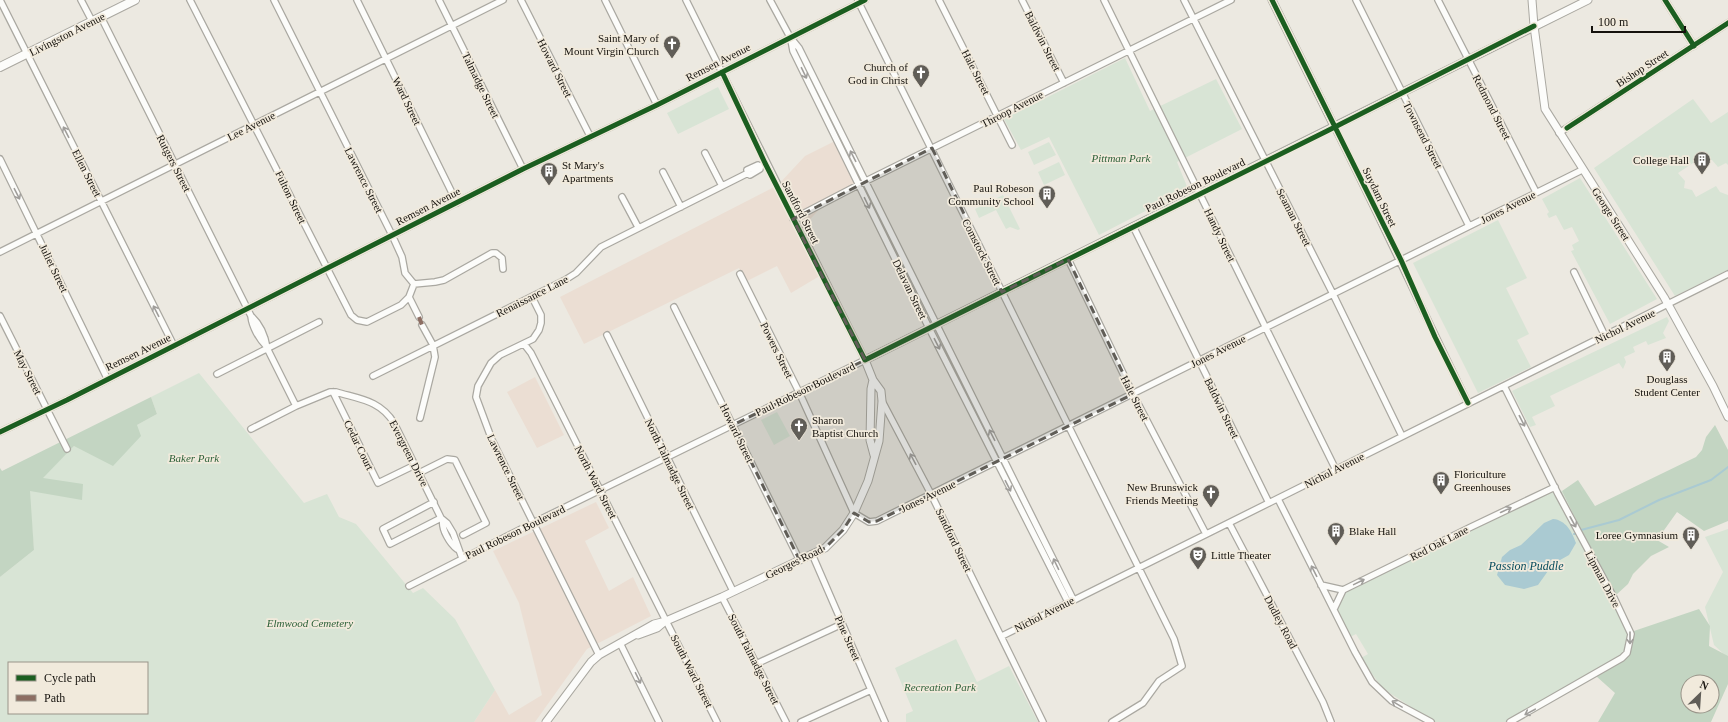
<svg xmlns="http://www.w3.org/2000/svg" width="1728" height="722" font-family="'Times New Roman',serif">
<rect width="100%" height="100%" fill="#ece9e1"/>
<!-- industrial -->
<path fill="#ebded3" d="M841,138L863,182L828,200L801,229L823,274L791,293L777,266L745,282L739,268L584,344L560,297L778,185L805,156Z
M535,377L564,435L537,448L507,392Z
M596,502L609,528L585,541L609,591L633,577L651,616L587,649L535,722H474L495,690L509,715L542,695L519,603L493,551Z"/>
<!-- green -->
<path fill="#d8e4d5" fill-rule="evenodd" d="M1125,58L1150,111L1216,79L1242,129L1177,162L1188,189L1099,235L1049,137L1021,150L1004,119Z
M718,87L729,109L678,134L667,113Z
M1693,99L1711,123L1728,112V165L1726,163L1718,167L1712,160L1699,159L1678,173L1685,181L1684,188L1692,190L1696,197L1716,186L1720,192L1728,195V270L1675,296L1594,168Z
M1049,142L1056,155L1034,165L1028,152Z
M1059,162L1065,175L1044,185L1038,172Z
M1580,178L1657,299L1610,324L1571,251L1574,250L1572,245L1579,241L1572,227L1564,230L1556,215L1549,218L1547,214L1549,212L1542,199Z
M1003,195L1020,229L1018,230L1010,227L1006,229L996,210L979,218L975,209Z
M1498,220L1527,278L1506,288L1529,334L1517,340L1531,367L1478,393L1413,263Z
M1667,317L1669,321L1663,333L1666,338L1648,345L1646,341L1633,347L1635,352L1624,357L1626,362L1623,369L1619,363L1550,396L1555,406L1532,417L1536,425L1530,427L1512,391Z
M199,373L304,503L327,494L339,517L356,524L413,593L423,588L455,619L495,690L474,722H0V577L34,550L29,491L74,446L137,425L157,414L151,397ZM9,663H147V713H9Z
M777,412L790,436L774,445L761,420Z
M1556,488L1562,491L1631,632L1624,658L1596,676L1510,722H1434L1382,688L1361,658L1368,654L1356,634L1350,637L1334,609L1343,590Z
M1728,529V658L1714,645L1705,607L1723,572L1705,537Z
M956,639L977,682L1009,666L1038,722H906V714L913,711L895,668Z"/>
<!-- forest -->
<path fill="#c3d5c2" fill-rule="evenodd" d="M151,397L157,414L137,425L141,436L113,466L74,446L43,478L83,484L82,500L30,491L34,550L0,577V468L2,471Z
M1715,425L1728,450V521L1704,531L1677,512L1657,540L1669,547L1651,556L1633,574L1628,584L1616,595L1605,579L1562,491L1578,480L1595,506L1696,457L1702,450L1706,437Z
M1699,609L1710,626L1709,646L1728,656V684L1711,722H1598L1615,693L1596,676L1624,658L1631,632ZM1688,682H1712V706H1688Z"/>
<!-- water -->
<path fill="#aacad2" d="M1553,519C1566,520 1572,532 1576,543L1569,555L1553,564L1538,585L1524,589L1505,585L1497,575L1502,557L1510,550L1521,545L1544,523Z"/>
<g fill="none" stroke-linecap="round" stroke-linejoin="round">
<!-- stream -->
<path stroke="#aacad2" stroke-width="2" d="M1581,530L1619,520L1659,500L1711,480L1728,467
M1574,534H1575"/>
<!-- minor casing -->
<g stroke="#aaa8a1" stroke-width="8">
<path id="minor" d="M0,0L174,346
M81,0L92,21
M190,0L351,315L357,320L367,322L401,305L409,297L414,284
M274,0L392,235L402,257L405,273L414,284L435,282L444,280L492,253H496L502,258L503,269
M357,0L457,203
M439,0L523,169
M521,0L590,136
M605,0L657,105
M770,0L790,37L799,48L1073,599
M939,0L1012,145
M1022,0L1064,83
M1104,0L1336,470
M1184,0L1333,294L1402,436
M1356,0L1469,226
M1438,0L1536,192
M1665,0L1694,46
M858,1L1174,639L1182,666L1159,681L1143,703L1112,722
M101,17L251,316C260,324 265,336 267,348L296,406
M791,40L793,51L929,328L1068,602
M1335,128C1381,219 1423,312 1468,403
M1559,133L1728,23
M705,153L722,186
M0,159L107,378
M663,172L681,207
M748,173L747,170L758,165L760,167
M622,197L638,227
M793,219L866,181L1231,0
M1133,226L1269,503
M0,252L503,0
M1068,259L1133,394L1206,534
M1574,272L1605,336
M740,274L799,392L854,513L869,522L877,521L1582,170
M409,297L419,317
M532,297L541,315V323L539,330L533,339L500,355L491,363L478,386L476,397L492,440L599,655
M674,307L799,559
M0,316L67,449
M251,316C252,327 259,339 267,347
M607,335L733,591
M524,344L531,353L717,722
M217,374L319,322
M373,376L565,280L576,273L601,247L748,173L750,175L760,169V167L765,163
M1504,386L1558,494L1614,598L1631,634L1627,653L1622,658L1510,722
M333,392L378,483L415,465
M882,401L931,494L1043,722
M420,418L435,357L433,345L422,325
M251,429L296,406L330,392H336C359,399 380,400 394,423L441,518L447,523L453,533L462,558
M0,432L67,400L523,169L657,105L865,0
M419,473L447,459L455,460L486,523L463,535
M1278,499L1355,652L1372,682L1392,701L1431,722
M434,502L383,529L390,544L441,518
M443,520C441,529 450,544 457,549
M1229,523L1323,702L1331,722
M812,554L885,722
M1321,585L1343,590
M409,586L533,523L865,360L686,0
M722,597L786,722
M1334,609L1343,590L1471,527L1555,487
M1002,636L1728,274
M620,643L659,722
M756,664L842,624
M801,722L871,690"/>
</g>
<!-- tertiary casing -->
<g stroke="#aaa8a1" stroke-width="9">
<path id="tertiary" d="M1272,0L1335,128
M1532,0L1534,26L1545,109L1664,297L1713,386L1728,417
M874,455L870,440L871,389L873,380L865,360L1588,0
M638,635L657,628L664,622
M546,722L591,662L599,655L654,624L666,621L722,597L825,548L843,530L854,513L868,481L879,441L882,401L881,391L873,380"/>
</g>
<!-- secondary casing -->
<g stroke="#aaa8a1" stroke-width="10">
<path id="secondary" d="M0,67L135,0"/>
</g>
<!-- minor -->
<use href="#minor" stroke="#fcfcfa" stroke-width="5.5"/>
<!-- tertiary -->
<use href="#tertiary" stroke="#fcfcfa" stroke-width="7"/>
<!-- secondary -->
<use href="#secondary" stroke="#fcfcfa" stroke-width="8"/>
<!-- quiet -->
<path stroke="#8d6e63" stroke-width="4" stroke-dasharray="8 4" stroke-linecap="butt" d="M419,317L422,325"/>
<!-- cycleway casing -->
<g stroke="#f1eadc" stroke-width="8">
<path id="cycleway" d="M1272,0L1401,260L1435,337L1468,403
M1665,0L1694,46
M722,72L765,163L865,360L1327,131L1534,26
M1567,128L1728,23
M0,432L67,400L523,169L657,105L865,0"/>
</g>
<!-- cycleway -->
<use href="#cycleway" stroke="#1b5e20" stroke-width="5"/>
</g>
<!-- one-way arrows -->
<defs><path id="oneway-shaft" d="M-6 0H5M1.5-3L5.5 0L1.5 3" fill="none" stroke-width="1.6" stroke-linecap="round" stroke-linejoin="round"/></defs>
<g stroke="#a09e9b">
<use href="#oneway-shaft" transform="translate(804 73) rotate(64)"/>
<use href="#oneway-shaft" transform="translate(66 132) rotate(-117)"/>
<use href="#oneway-shaft" transform="translate(853 156) rotate(-117)"/>
<use href="#oneway-shaft" transform="translate(17 194) rotate(63)"/>
<use href="#oneway-shaft" transform="translate(867 203) rotate(64)"/>
<use href="#oneway-shaft" transform="translate(156 311) rotate(-117)"/>
<use href="#oneway-shaft" transform="translate(937 344) rotate(63)"/>
<use href="#oneway-shaft" transform="translate(1522 421) rotate(63)"/>
<use href="#oneway-shaft" transform="translate(992 435) rotate(-117)"/>
<use href="#oneway-shaft" transform="translate(913 459) rotate(-118)"/>
<use href="#oneway-shaft" transform="translate(1008 486) rotate(63)"/>
<use href="#oneway-shaft" transform="translate(1506 510) rotate(-25)"/>
<use href="#oneway-shaft" transform="translate(1573 522) rotate(61)"/>
<use href="#oneway-shaft" transform="translate(1056 564) rotate(-116)"/>
<use href="#oneway-shaft" transform="translate(1314 571) rotate(-117)"/>
<use href="#oneway-shaft" transform="translate(1359 582) rotate(-26)"/>
<use href="#oneway-shaft" transform="translate(1630 638) rotate(90)"/>
<use href="#oneway-shaft" transform="translate(638 678) rotate(64)"/>
<use href="#oneway-shaft" transform="translate(1397 704) rotate(-149)"/>
<use href="#oneway-shaft" transform="translate(1530 712) rotate(152)"/>
</g>
<!-- marked area -->
<path fill="#605d57" fill-opacity="0.2" stroke="#605d57" stroke-width="3" stroke-dasharray="8 5" stroke-linejoin="round" d="M932,148L1002,292L1068,259L1133,394L877,521L869,522L854,513L843,530L825,548L799,559L733,425L865,360L793,219Z"/>
<!-- icons -->
<defs>
<g id="church-pin" transform="scale(0.9)"><path d="M0 17L-7.5 6A9.5 9.5 0 1 1 7.5 6Z" fill="#605d57" stroke="#f1eadc"/><path d="M-1.2-6h2.4v3.5h3.3v2.4h-3.3V6h-2.4V-.1h-3.3v-2.4h3.3Z" fill="#fff"/></g>
<g id="building-pin" transform="scale(0.9)"><path d="M0 17L-7.5 6A9.5 9.5 0 1 1 7.5 6Z" fill="#605d57" stroke="#f1eadc"/><path d="M-4-6H4V6H1V3H-1V6H-4ZM-2.5-4.3h1.7v1.8h-1.7ZM.8-4.3h1.7v1.8H.8ZM-2.5-1h1.7V.8h-1.7ZM.8-1h1.7V.8H.8Z" fill="#fff"/></g>
<g id="theatre-pin" transform="scale(0.9)"><path d="M0 17L-7.5 6A9.5 9.5 0 1 1 7.5 6Z" fill="#605d57" stroke="#f1eadc"/><path d="M-5-5.5Q0-4 5-5.5V0Q5 5 0 6Q-5 5-5 0ZM-3.3-2.5H-1v1.5H-3.3ZM1-2.5H3.3v1.5H1ZM-2.8 1Q0 5.5 2.8 1Z" fill="#fff"/></g>
</defs>
<g fill-rule="evenodd">
<use href="#church-pin" x="672" y="44"/>
<use href="#church-pin" x="921" y="73"/>
<use href="#building-pin" x="1702" y="160"/>
<use href="#building-pin" x="549" y="171"/>
<use href="#building-pin" x="1047" y="194"/>
<use href="#building-pin" x="1667" y="357"/>
<use href="#church-pin" x="799" y="426"/>
<use href="#building-pin" x="1441" y="480"/>
<use href="#church-pin" x="1211" y="493"/>
<use href="#building-pin" x="1336" y="531"/>
<use href="#building-pin" x="1691" y="535"/>
<use href="#theatre-pin" x="1198" y="555"/>
</g>
<g text-anchor="middle" stroke-width="3.5" stroke-linejoin="round" paint-order="stroke">
<!-- street labels -->
<g font-size="11" fill="#15120d" stroke="#f1eadc">
<text transform="translate(67 34) rotate(-27)" y="4">Livingston Avenue</text>
<text transform="translate(1043 41) rotate(63)" y="4">Baldwin Street</text>
<text transform="translate(718 62) rotate(-27)" y="4">Remsen Avenue</text>
<text transform="translate(555 68) rotate(63)" y="4">Howard Street</text>
<text transform="translate(1642 68) rotate(-33)" y="4">Bishop Street</text>
<text transform="translate(976 72) rotate(63)" y="4">Hale Street</text>
<text transform="translate(481 85) rotate(64)" y="4">Talmadge Street</text>
<text transform="translate(407 101) rotate(64)" y="4">Ward Street</text>
<text transform="translate(1492 107) rotate(63)" y="4">Redmond Street</text>
<text transform="translate(1012 109) rotate(-27)" y="4">Throop Avenue</text>
<text transform="translate(251 126) rotate(-27)" y="4">Lee Avenue</text>
<text transform="translate(1423 135) rotate(63)" y="4">Townsend Street</text>
<text transform="translate(174 163) rotate(63)" y="4">Rutgers Street</text>
<text transform="translate(87 173) rotate(63)" y="4">Ellen Street</text>
<text transform="translate(364 180) rotate(63)" y="4">Lawrence Street</text>
<text transform="translate(1195 185) rotate(-26)" y="4">Paul Robeson Boulevard</text>
<text transform="translate(291 197) rotate(64)" y="4">Fulton Street</text>
<text transform="translate(1380 197) rotate(64)" y="4">Suydam Street</text>
<text transform="translate(428 206) rotate(-27)" y="4">Remsen Avenue</text>
<text transform="translate(1508 207) rotate(-27)" y="4">Jones Avenue</text>
<text transform="translate(801 212) rotate(63)" y="4">Sandford Street</text>
<text transform="translate(1611 214) rotate(57)" y="4">George Street</text>
<text transform="translate(1294 217) rotate(63)" y="4">Seaman Street</text>
<text transform="translate(1220 235) rotate(64)" y="4">Handy Street</text>
<text transform="translate(982 252) rotate(63)" y="4">Comstock Street</text>
<text transform="translate(54 268) rotate(64)" y="4">Juliet Street</text>
<text transform="translate(910 289) rotate(64)" y="4">Delavan Street</text>
<text transform="translate(532 296) rotate(-27)" y="4">Renaissance Lane</text>
<text transform="translate(1625 326) rotate(-26)" y="4">Nichol Avenue</text>
<text transform="translate(777 350) rotate(64)" y="4">Powers Street</text>
<text transform="translate(1218 351) rotate(-27)" y="4">Jones Avenue</text>
<text transform="translate(138 352) rotate(-26)" y="4">Remsen Avenue</text>
<text transform="translate(28 372) rotate(63)" y="4">May Street</text>
<text transform="translate(805 389) rotate(-26)" y="4">Paul Robeson Boulevard</text>
<text transform="translate(1135 398) rotate(63)" y="4">Hale Street</text>
<text transform="translate(1222 408) rotate(64)" y="4">Baldwin Street</text>
<text transform="translate(737 433) rotate(64)" y="4">Howard Street</text>
<text transform="translate(359 445) rotate(64)" y="4">Cedar Court</text>
<text transform="translate(409 453) rotate(63)" y="4">Evergreen Drive</text>
<text transform="translate(670 464) rotate(64)" y="4">North Talmadge Street</text>
<text transform="translate(506 467) rotate(64)" y="4">Lawrence Street</text>
<text transform="translate(1334 470) rotate(-27)" y="4">Nichol Avenue</text>
<text transform="translate(596 482) rotate(63)" y="4">North Ward Street</text>
<text transform="translate(928 496) rotate(-26)" y="4">Jones Avenue</text>
<text transform="translate(515 532) rotate(-26)" y="4">Paul Robeson Boulevard</text>
<text transform="translate(954 540) rotate(64)" y="4">Sandford Street</text>
<text transform="translate(1439 543) rotate(-27)" y="4">Red Oak Lane</text>
<text transform="translate(794 562) rotate(-26)" y="4">Georges Road</text>
<text transform="translate(1603 579) rotate(62)" y="4">Lipman Drive</text>
<text transform="translate(1044 614) rotate(-27)" y="4">Nichol Avenue</text>
<text transform="translate(1281 622) rotate(62)" y="4">Dudley Road</text>
<text transform="translate(848 638) rotate(66)" y="4">Pine Street</text>
<text transform="translate(754 659) rotate(63)" y="4">South Talmadge Street</text>
<text transform="translate(692 671) rotate(63)" y="4">South Ward Street</text>
</g>
<!-- poi labels -->
<g font-size="11" fill="#15120d" stroke="#f1eadc" text-anchor="end">
<text x="659" y="42">Saint Mary of<tspan x="659" dy="13">Mount Virgin Church</tspan></text>
<text x="908" y="71">Church of<tspan x="908" dy="13">God in Christ</tspan></text>
<text x="1689" y="164">College Hall</text>
<text x="562" y="169" text-anchor="start">St Mary's<tspan x="562" dy="13">Apartments</tspan></text>
<text x="1034" y="192">Paul Robeson<tspan x="1034" dy="13">Community School</tspan></text>
<text x="1667" y="383" text-anchor="middle">Douglass<tspan x="1667" dy="13">Student Center</tspan></text>
<text x="812" y="424" text-anchor="start">Sharon<tspan x="812" dy="13">Baptist Church</tspan></text>
<text x="1454" y="478" text-anchor="start">Floriculture<tspan x="1454" dy="13">Greenhouses</tspan></text>
<text x="1198" y="491">New Brunswick<tspan x="1198" dy="13">Friends Meeting</tspan></text>
<text x="1349" y="535" text-anchor="start">Blake Hall</text>
<text x="1678" y="539">Loree Gymnasium</text>
<text x="1211" y="559" text-anchor="start">Little Theater</text>
</g>
<!-- park labels -->
<g font-size="11" font-style="italic" fill="#2d6139" stroke="#f1eadc">
<text x="1121" y="162">Pittman Park</text>
<text x="194" y="462">Baker Park</text>
<text x="310" y="627">Elmwood Cemetery</text>
<text x="940" y="691">Recreation Park</text>
</g>
<!-- water labels -->
<g font-size="12" font-style="italic" fill="#054a5c" stroke="#f1eadc">
<text x="1526" y="570">Passion Puddle</text>
</g>
</g>
<!-- legend -->
<rect x="8" y="662" width="140" height="52" fill="#f1eadc" stroke="#999489"/>
<rect x="16" y="675" width="20" height="6" fill="#1b5e20" stroke="#999489"/>
<text x="44" y="682" font-size="12" fill="#15120d">Cycle path</text>
<rect x="16" y="695" width="20" height="6" fill="#8d6e63" stroke="#999489"/>
<text x="44" y="702" font-size="12" fill="#15120d">Path</text>
<!-- north arrow -->
<g transform="translate(1700 694) rotate(25)"><circle r="19" fill="#f1eadc" stroke="#999489"/>
<path d="M0-3L7 15L0 10L-7 15Z" fill="#605d57"/>
<text y="-6" font-size="11" font-weight="bold" text-anchor="middle" fill="#15120d">N</text>
</g>
<!-- scale -->
<path d="M1592 26v6h93v-6" fill="none" stroke="#15120d" stroke-width="2"/>
<text x="1598" y="26" font-size="12" fill="#15120d" stroke="#f1eadc" stroke-width="3" paint-order="stroke">100 m</text>
</svg>
